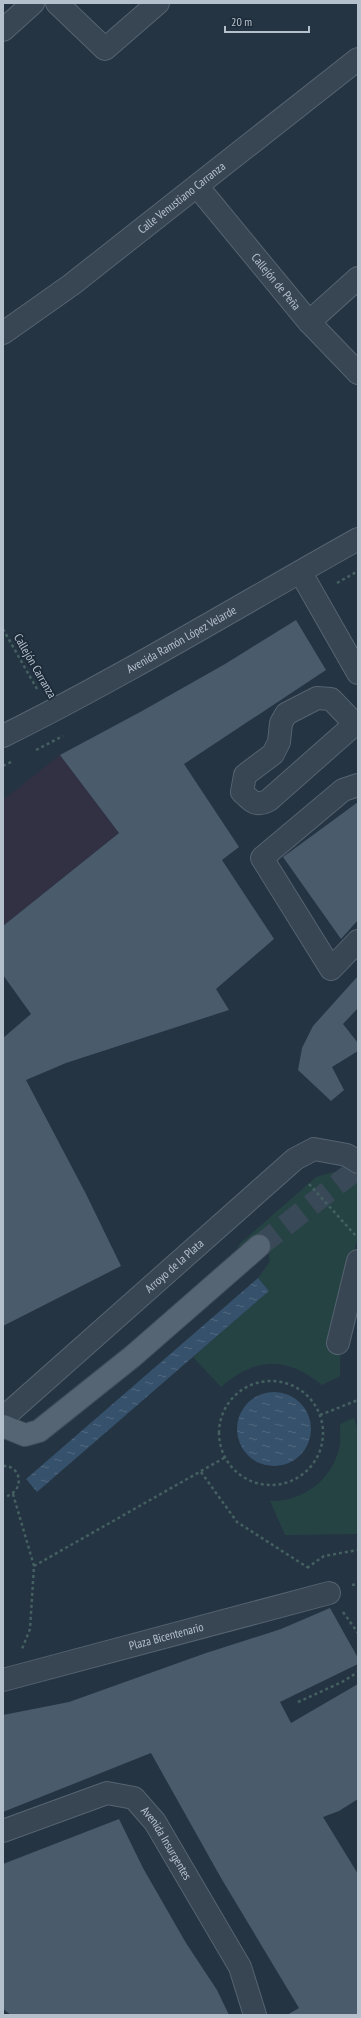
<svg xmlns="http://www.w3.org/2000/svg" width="361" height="2018" font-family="'PT Sans Narrow',sans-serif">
<defs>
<pattern id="water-ripples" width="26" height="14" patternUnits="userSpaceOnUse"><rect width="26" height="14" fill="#36516b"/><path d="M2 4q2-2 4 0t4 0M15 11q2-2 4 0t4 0" fill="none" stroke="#51687f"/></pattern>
</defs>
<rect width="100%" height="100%" fill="#243443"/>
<!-- medical -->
<path fill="#313143" d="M60,755L119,833L3,926V800Z"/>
<!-- green -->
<path fill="#264344" d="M333,1172L350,1176L358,1183V1235L341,1308L340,1376L322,1385C286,1356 255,1357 221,1387L193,1357L269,1291L258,1278L270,1261L268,1249L252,1243L236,1247L316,1177Z
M354,1418L358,1431V1534L285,1535L270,1501C302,1502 331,1481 339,1449C341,1442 340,1432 340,1424Z"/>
<!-- water -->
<path fill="url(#water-ripples)" d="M258,1278L269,1291L37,1492L26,1479Z
M237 1429a37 37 0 1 1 74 0a37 37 0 1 1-74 0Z"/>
<!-- building -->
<path fill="#4a5b6c" d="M296,620L326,670L184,764L239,847L222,860L274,939L216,989L229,1010L66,1063L26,1080L86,1194L121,1266L3,1326V1038L31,1014L3,975V926L119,833L60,755L142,711L225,664Z
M358,802V920L341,939L283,857Z
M358,976V1008L343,1024L358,1043V1051L332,1067L344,1090L331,1101L298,1070L302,1048L313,1026Z
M330,1608L358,1658V1664L280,1702L291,1723L358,1684V1799L339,1811L323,1817L358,1874V2015H287L299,2008L221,1878L151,1753L3,1812V1715L69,1702L206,1653L281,1629Z
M119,1819L143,1868L186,1943L217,1990L229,2015H11L3,2009V1864Z"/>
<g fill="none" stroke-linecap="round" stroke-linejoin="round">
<!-- major-tunnel -->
<path stroke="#3a4958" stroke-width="22" stroke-dasharray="22 11" stroke-linecap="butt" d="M259,1246L358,1168"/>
<!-- minor casing -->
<g stroke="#566370" stroke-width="24">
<g id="minor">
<path d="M57,3L105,49L158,3"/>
<path d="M3,30L33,3"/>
<path id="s1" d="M197,186L309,322L358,373"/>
<path d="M309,322L358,278"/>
<path id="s2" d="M3,333L71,285L358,59"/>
<path d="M301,573L358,673"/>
<path d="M355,724L331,699L317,698L286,714L281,723L279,742L273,754L245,775L242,792C252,802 256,807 269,800L355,724L358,721"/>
<path id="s3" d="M3,736C124,676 240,605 358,539"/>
<path d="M358,785L343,790L262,858L331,969L358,941"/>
<path d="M338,1343L358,1261"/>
<path id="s4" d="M3,1418L295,1159L314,1149L347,1155L358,1162"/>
<path id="s5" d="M3,1680L329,1593"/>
<path id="s6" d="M3,1831L107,1793L134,1798L155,1822L240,1967L255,2015"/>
</g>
</g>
<!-- major casing -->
<g stroke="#424f5c" stroke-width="24">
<path id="major" d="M3,1426L25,1435L39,1431L133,1356L259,1246"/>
</g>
<!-- path -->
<path stroke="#446060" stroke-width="2.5" stroke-dasharray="3 3" stroke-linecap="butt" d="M337,583L358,571
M3,629L37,689
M36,750L63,736
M3,766L13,761
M309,1184L356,1236
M219 1433a52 52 0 1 1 104 0a52 52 0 1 1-104 0Z
M320,1415L358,1400
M3,1466C23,1465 25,1494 3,1497
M201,1472L237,1522L307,1567
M13,1494L34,1566L30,1629L22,1649
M34,1566L224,1458
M307,1568L324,1556L358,1550
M352,1585L358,1584
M343,1612L358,1633
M298,1702L342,1682L358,1672"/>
<!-- minor -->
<use href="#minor" stroke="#384653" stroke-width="22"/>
<!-- major -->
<use href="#major" stroke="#566573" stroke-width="22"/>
</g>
<g text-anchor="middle" stroke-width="3.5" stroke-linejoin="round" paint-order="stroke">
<!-- street labels -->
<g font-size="12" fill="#b5c0cd" stroke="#1d2b38">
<text dy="4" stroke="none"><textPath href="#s2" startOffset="224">Calle Venustiano Carranza</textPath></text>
<text dy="4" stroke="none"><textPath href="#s1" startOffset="124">Callejón de Peña</textPath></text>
<text dy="4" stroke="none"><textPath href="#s3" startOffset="203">Avenida Ramón López Velarde</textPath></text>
<text transform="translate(35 666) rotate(60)" y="4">Callejón Carranza</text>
<text dy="4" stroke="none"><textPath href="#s4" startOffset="229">Arroyo de la Plata</textPath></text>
<text dy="4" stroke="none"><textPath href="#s5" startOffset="169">Plaza Bicentenario</textPath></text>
<text dy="4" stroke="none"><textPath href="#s6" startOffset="194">Avenida Insurgentes</textPath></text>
</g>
</g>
<!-- border -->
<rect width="361" height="2018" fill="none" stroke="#b5c0cd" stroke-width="8"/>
<!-- scale -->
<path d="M225 26v6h84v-6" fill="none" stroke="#b5c0cd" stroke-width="2"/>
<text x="231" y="26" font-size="12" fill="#b5c0cd" stroke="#1d2b38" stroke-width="3" paint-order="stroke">20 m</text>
</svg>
